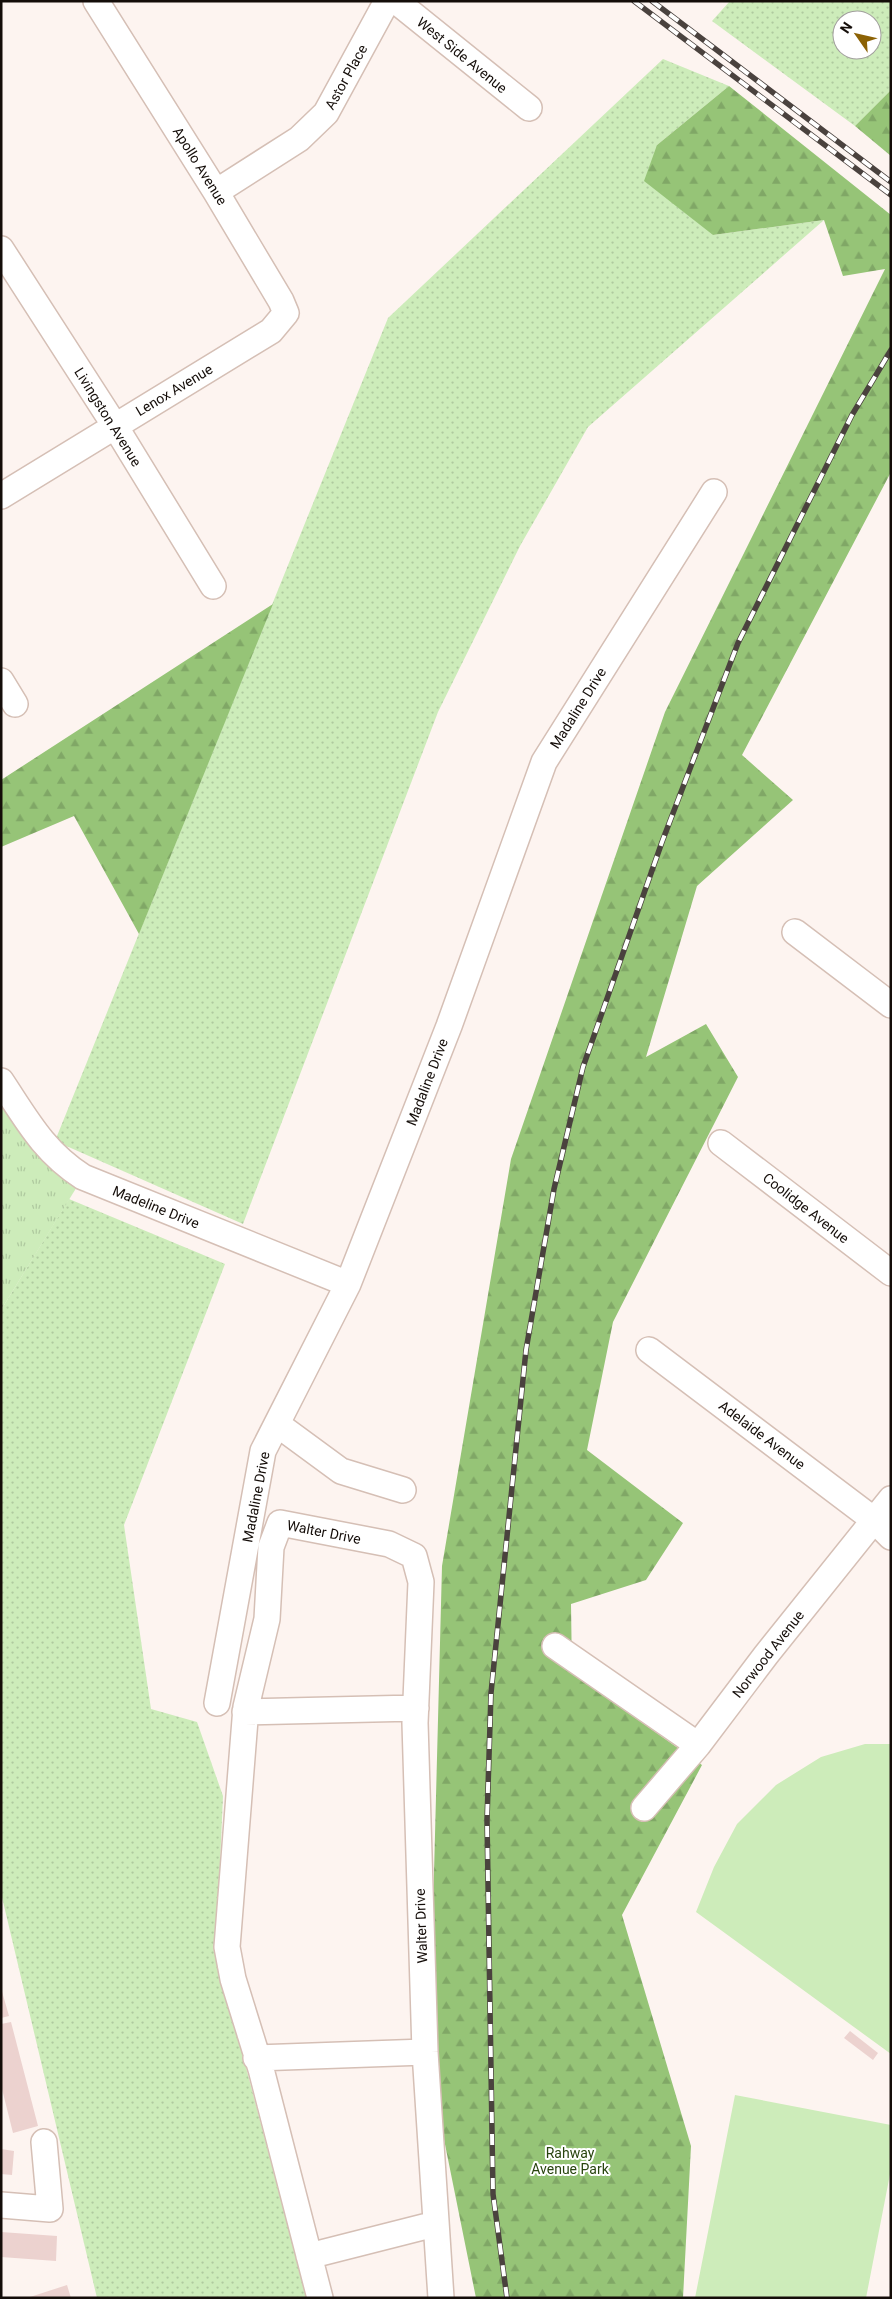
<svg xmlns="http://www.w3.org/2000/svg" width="892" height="2299" font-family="Roboto,sans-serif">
<defs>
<pattern id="grass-dots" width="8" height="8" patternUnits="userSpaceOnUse" patternTransform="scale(1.25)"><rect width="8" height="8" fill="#cdecba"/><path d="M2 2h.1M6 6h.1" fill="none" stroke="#afc99f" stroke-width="1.8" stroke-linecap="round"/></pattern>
<pattern id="forest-firs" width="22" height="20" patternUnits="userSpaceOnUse" patternTransform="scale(1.25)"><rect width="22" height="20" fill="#96c477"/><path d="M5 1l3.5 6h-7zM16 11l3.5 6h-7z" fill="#80a766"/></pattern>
<pattern id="park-tufts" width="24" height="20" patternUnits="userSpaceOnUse" patternTransform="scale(1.25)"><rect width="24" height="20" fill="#cdecba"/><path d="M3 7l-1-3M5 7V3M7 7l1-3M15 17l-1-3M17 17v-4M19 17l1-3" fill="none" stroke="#afc99f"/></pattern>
</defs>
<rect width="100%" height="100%" fill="#fdf4f0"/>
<!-- grass -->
<path fill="url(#grass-dots)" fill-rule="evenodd" d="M730,1H891V90L855,126L712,21ZM842,20H872V50H842Z
M663,59L729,86L657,145L713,235L824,220L588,427L520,546L438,712L243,1224L55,1141L388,318Z
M69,1199L225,1264L124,1525L151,1709L197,1722L223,1796L216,1954L307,2298H97L1,1893V1310Z"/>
<!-- forest -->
<path fill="url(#forest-firs)" d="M729,86L891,215V472L742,755L793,800L697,886L646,1057L706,1024L738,1077L613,1322L587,1450L683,1523L646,1580L571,1604L572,1673L702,1765L622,1915L691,2146L683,2298H476L429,2065L442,1566L511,1159L665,712L885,269L843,276L824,220L713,235L644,181L657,145Z
M891,90V156L855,126Z
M273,604L139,934L74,816L1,847V780Z"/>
<!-- park -->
<path fill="url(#park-tufts)" d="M1,1081L83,1177L1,1310Z"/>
<!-- pitch -->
<path fill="#cdecba" d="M865,1744H891V2054L696,1912L714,1867L737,1824L776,1785L821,1757Z
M735,2095L891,2125V2169L866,2298H695Z"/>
<!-- building -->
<path fill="#ecd2cf" d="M1,1988L9,2016L1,2018Z
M11,2022L38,2126L13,2133L1,2085V2024Z
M850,2031L878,2053L873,2060L844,2038Z
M1,2149L14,2151L12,2175L1,2174Z
M1,2232L57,2236L56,2261L1,2257Z
M67,2285L71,2298H30V2297Z"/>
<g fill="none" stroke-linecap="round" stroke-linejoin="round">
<!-- minor casing -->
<g stroke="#d5bfb5" stroke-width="28">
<path id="minor" d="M396,1L529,108
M216,192L299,139L326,113L387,1
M1,249L115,426L213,586
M1,496L271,331L286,313L281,301L216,192L96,1
M1,681L15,704
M795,932L891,1005
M1,1081C27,1120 43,1151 83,1177L348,1284
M721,1143L891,1273
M649,1350L874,1520L891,1537
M277,1424L341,1471L403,1490
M555,1646L698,1745
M217,1703L263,1451L348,1284L449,1026L544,762L714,492
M245,1712L416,1708
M644,1808L698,1745L766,1655L891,1499
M256,2058L425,2052
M1,2205L50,2209L44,2142
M309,2256L435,2224
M320,2298L261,2069L233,1979L227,1947L246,1707L267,1619L271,1547L280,1523L389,1544L414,1556L421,1582L415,1723L425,2052L441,2298"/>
</g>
<!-- minor -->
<use href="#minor" stroke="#fff" stroke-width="25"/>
<!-- rail casing -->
<g stroke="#4a423e" stroke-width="5.5">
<path id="rail" d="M634,1L891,195
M652,1L891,182
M507,2298L493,2194L487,1820L491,1693L526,1350L554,1189L583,1067L662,842L738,643L852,415L891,350"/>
</g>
<!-- rail -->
<use href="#rail" stroke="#fff" stroke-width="4" stroke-dasharray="11" stroke-linecap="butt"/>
</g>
<g text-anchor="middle" stroke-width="4" stroke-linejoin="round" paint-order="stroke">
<!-- street labels -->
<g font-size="14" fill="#140d09" stroke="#fff">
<text transform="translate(462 55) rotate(39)" y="5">West Side Avenue</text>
<text transform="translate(346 77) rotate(-61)" y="5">Astor Place</text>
<text transform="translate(200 166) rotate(58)" y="5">Apollo Avenue</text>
<text transform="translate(174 390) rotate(-31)" y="5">Lenox Avenue</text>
<text transform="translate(108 417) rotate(58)" y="5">Livingston Avenue</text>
<text transform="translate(578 708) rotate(-58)" y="5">Madaline Drive</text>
<text transform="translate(427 1082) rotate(-69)" y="5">Madaline Drive</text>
<text transform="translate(156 1207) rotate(22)" y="5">Madeline Drive</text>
<text transform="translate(806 1208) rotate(38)" y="5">Coolidge Avenue</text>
<text transform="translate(762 1435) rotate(37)" y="5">Adelaide Avenue</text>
<text transform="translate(256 1497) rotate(-79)" y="5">Madaline Drive</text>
<text transform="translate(324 1532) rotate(11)" y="5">Walter Drive</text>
<text transform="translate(768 1654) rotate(-52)" y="5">Norwood Avenue</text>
<text transform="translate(421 1926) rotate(-92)" y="5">Walter Drive</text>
</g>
<!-- park labels -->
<g font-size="14" fill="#28440e" stroke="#fff">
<text x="570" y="2158">Rahway<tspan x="570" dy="16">Avenue Park</tspan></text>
</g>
</g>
<!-- border -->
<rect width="892" height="2299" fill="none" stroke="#140d09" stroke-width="5"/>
<!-- north arrow -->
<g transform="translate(857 35) rotate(304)"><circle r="24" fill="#ffffff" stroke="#a19e9d"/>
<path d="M0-4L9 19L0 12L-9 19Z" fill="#8c6205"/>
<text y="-8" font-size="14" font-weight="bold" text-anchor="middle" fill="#140d09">N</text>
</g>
</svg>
